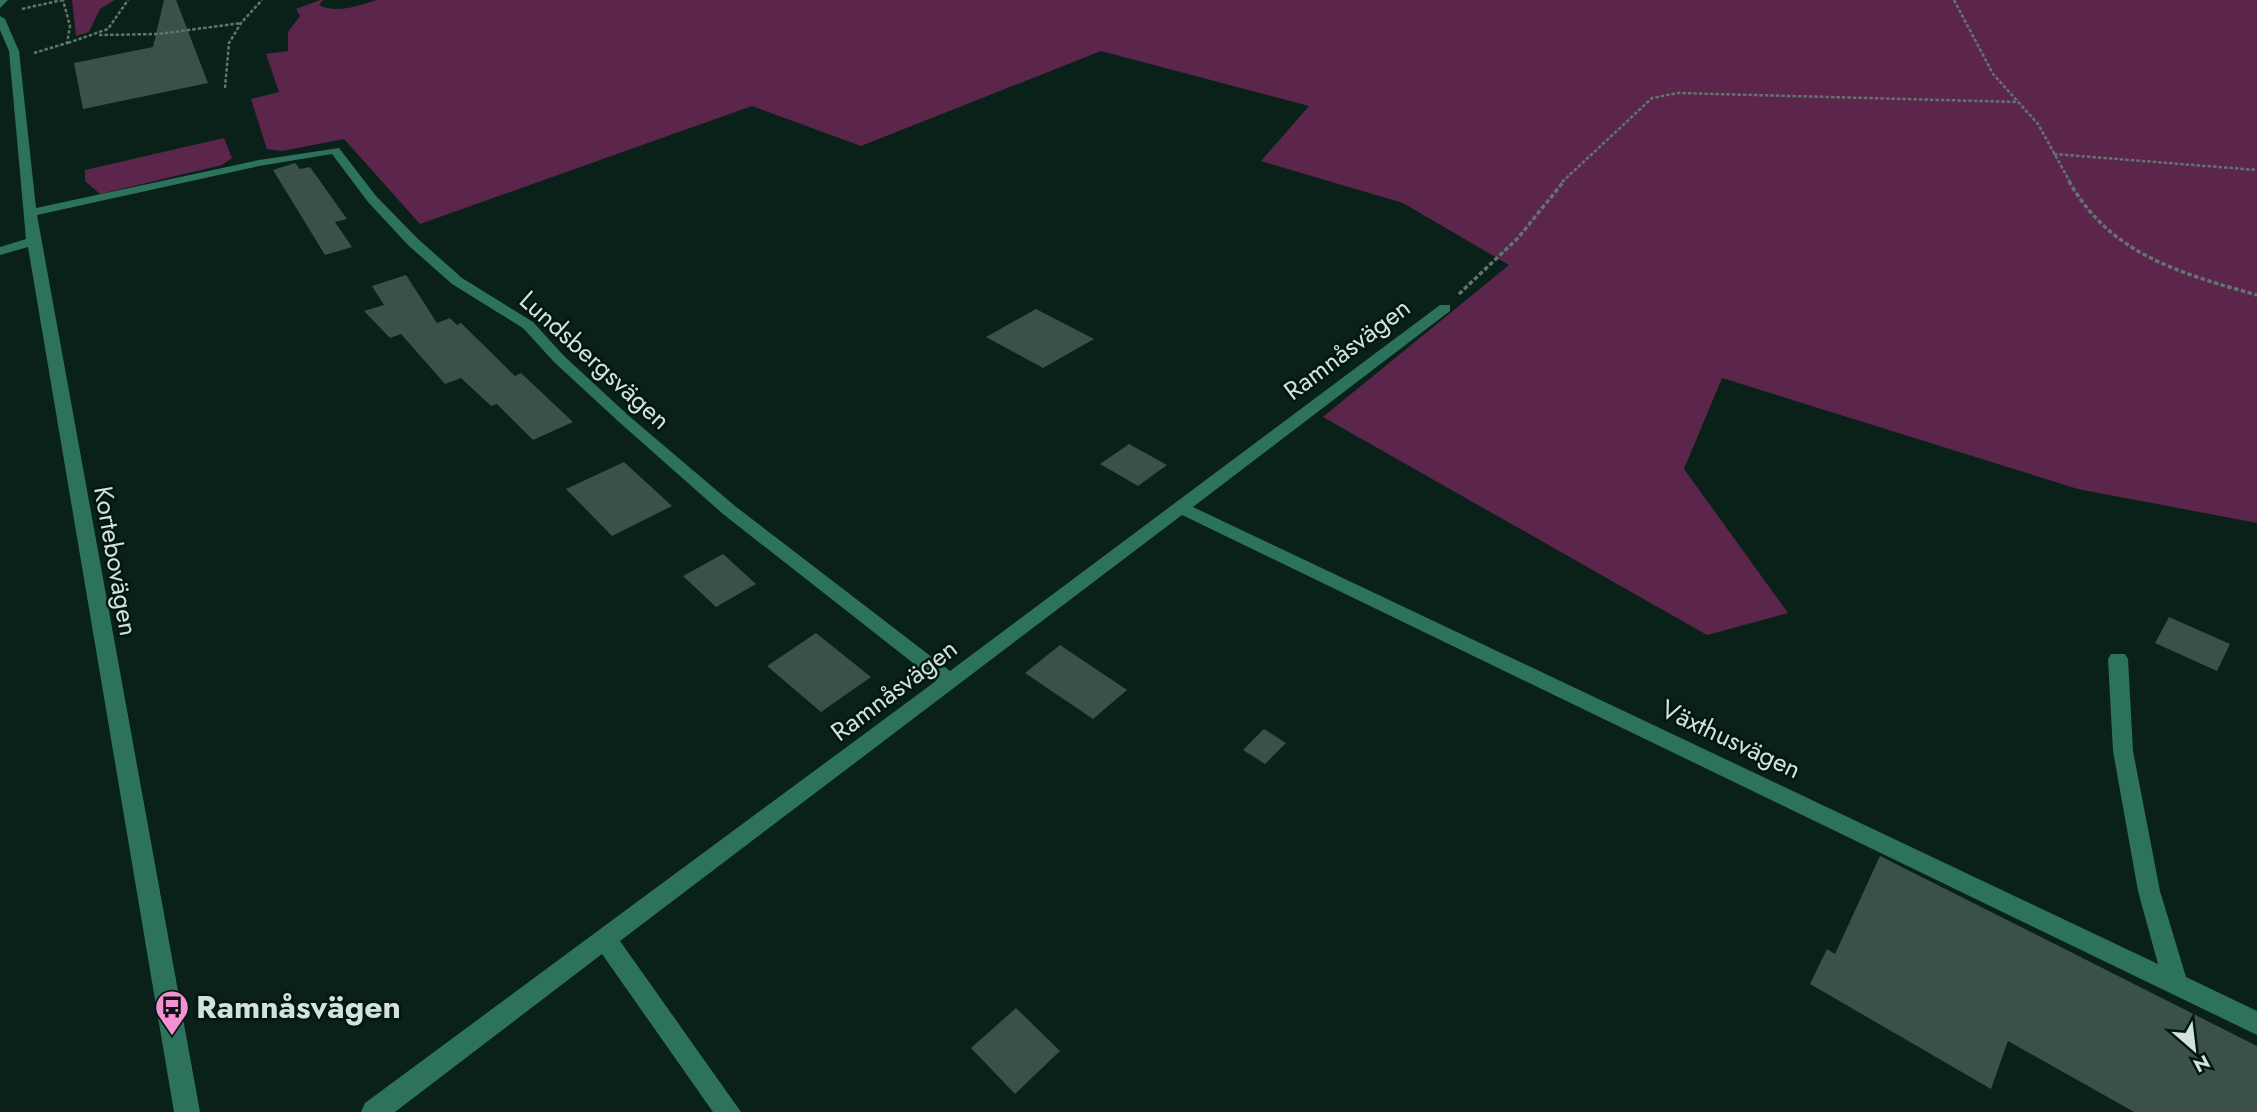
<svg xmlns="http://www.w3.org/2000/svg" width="2257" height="1112" font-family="Jost,sans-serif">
<rect width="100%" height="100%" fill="#092119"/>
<!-- green -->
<path fill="#5c264c" d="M72,0H115L100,9L89,32L76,36Z
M320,0H323L319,5C334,14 360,6 376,0H2257V523L2078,489L1722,378L1684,469L1788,613L1707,635L1323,417L1509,265L1403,203L1261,161L1309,106L1101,51L861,146L752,106L420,224L344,139L282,151L267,149L251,99L279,92L266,54L288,51V32L300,16L296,9Z
M224,138L232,158L222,165L100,194L85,181V170Z"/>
<!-- building -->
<path fill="#395148" d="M164,0H176L208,83L83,109L74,63L153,47Z
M295,163L300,169L310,167L347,219L335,222L352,247L325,255L273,170Z
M406,275L437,323L450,318L457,325L461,323L515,376L521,373L573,422L533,440L497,404L491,406L461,378L445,384L401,334L390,338L364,311L384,305L372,286Z
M1036,309L1094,339L1043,368L986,337Z
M1129,444L1167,465L1138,486L1100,464Z
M624,462L672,506L612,536L566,489Z
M723,554L756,584L716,607L683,576Z
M2169,617L2230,644L2217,671L2155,643Z
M816,633L871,677L821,712L767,666Z
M1060,645L1127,690L1093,719L1025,673Z
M1264,729L1286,743L1265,764L1243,750Z
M1880,856L2257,1046V1112H2134L2008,1041L1991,1089L1810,984L1827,949L1835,954Z
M1016,1008L1060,1051L1015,1094L971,1048Z"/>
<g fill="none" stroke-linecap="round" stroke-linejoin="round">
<!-- path-far1 -->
<path stroke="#61756e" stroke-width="2.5" stroke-dasharray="3.5 2" stroke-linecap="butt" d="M1954,0L1993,74L2038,124L2070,182
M22,9L62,0
M99,35L158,34L242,23
M68,43L108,29L128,0
M34,53L67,43L70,26L63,0
M225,88L229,43L241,23L262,0
M2054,154L2257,170
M1562,182L1652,98L1678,93L2018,102"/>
<!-- path -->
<path stroke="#61756e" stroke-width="3.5" stroke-dasharray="4.5 2.5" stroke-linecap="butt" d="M2069,181C2109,254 2182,274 2257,295
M1459,294L1518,238L1564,181"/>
<!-- minor -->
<path fill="#2d725c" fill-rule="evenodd" d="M0,0H8L0,8Z
M0,16L5,19L19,51L36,208L259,160L339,148L376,196L418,239L462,278L533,322L564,356L629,416L735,506L950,671L1440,305H1450V311L1193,507L2158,964L2138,891L2113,751L2108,659L2111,654H2125L2128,659L2133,751L2160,891L2186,977L2257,1011V1035L1182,515L620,941L741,1112H713L602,954L395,1112H361L365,1103L936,681L723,514L619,422L554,362L523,328L452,284L408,245L368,202L332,154L259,166L37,215L200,1112H174L28,247L0,255V247L26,239L9,51L0,30Z"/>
</g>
<!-- icons -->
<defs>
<g id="bus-pin" transform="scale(1.75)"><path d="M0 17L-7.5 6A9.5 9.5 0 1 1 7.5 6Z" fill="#f491d3" stroke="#021710"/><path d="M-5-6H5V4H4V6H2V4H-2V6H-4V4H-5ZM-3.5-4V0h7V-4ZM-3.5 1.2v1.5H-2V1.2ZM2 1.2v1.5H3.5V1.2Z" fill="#111"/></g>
</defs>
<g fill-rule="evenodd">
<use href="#bus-pin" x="172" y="1007"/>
</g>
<g text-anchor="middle" stroke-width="5" stroke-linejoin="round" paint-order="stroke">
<!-- street labels -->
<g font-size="26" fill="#d4e2dc" stroke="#021710">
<text transform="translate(1347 349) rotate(-37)" y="9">Ramnåsvägen</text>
<text transform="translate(595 360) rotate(42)" y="9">Lundsbergsvägen</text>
<text transform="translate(116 561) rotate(80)" y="9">Kortebovägen</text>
<text transform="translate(894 690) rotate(-37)" y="9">Ramnåsvägen</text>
<text transform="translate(1731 739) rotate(25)" y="9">Växthusvägen</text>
</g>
<!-- near-poi labels -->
<g font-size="32" font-weight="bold" fill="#d4e2dc" stroke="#021710" text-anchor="start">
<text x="196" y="1018">Ramnåsvägen</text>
</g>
</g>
<!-- north arrow -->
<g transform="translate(2194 1049) rotate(152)" stroke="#021710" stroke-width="5" paint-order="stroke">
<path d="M0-5L12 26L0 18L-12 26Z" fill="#d4e2dc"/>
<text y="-10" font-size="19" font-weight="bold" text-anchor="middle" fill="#d4e2dc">N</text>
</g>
</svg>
